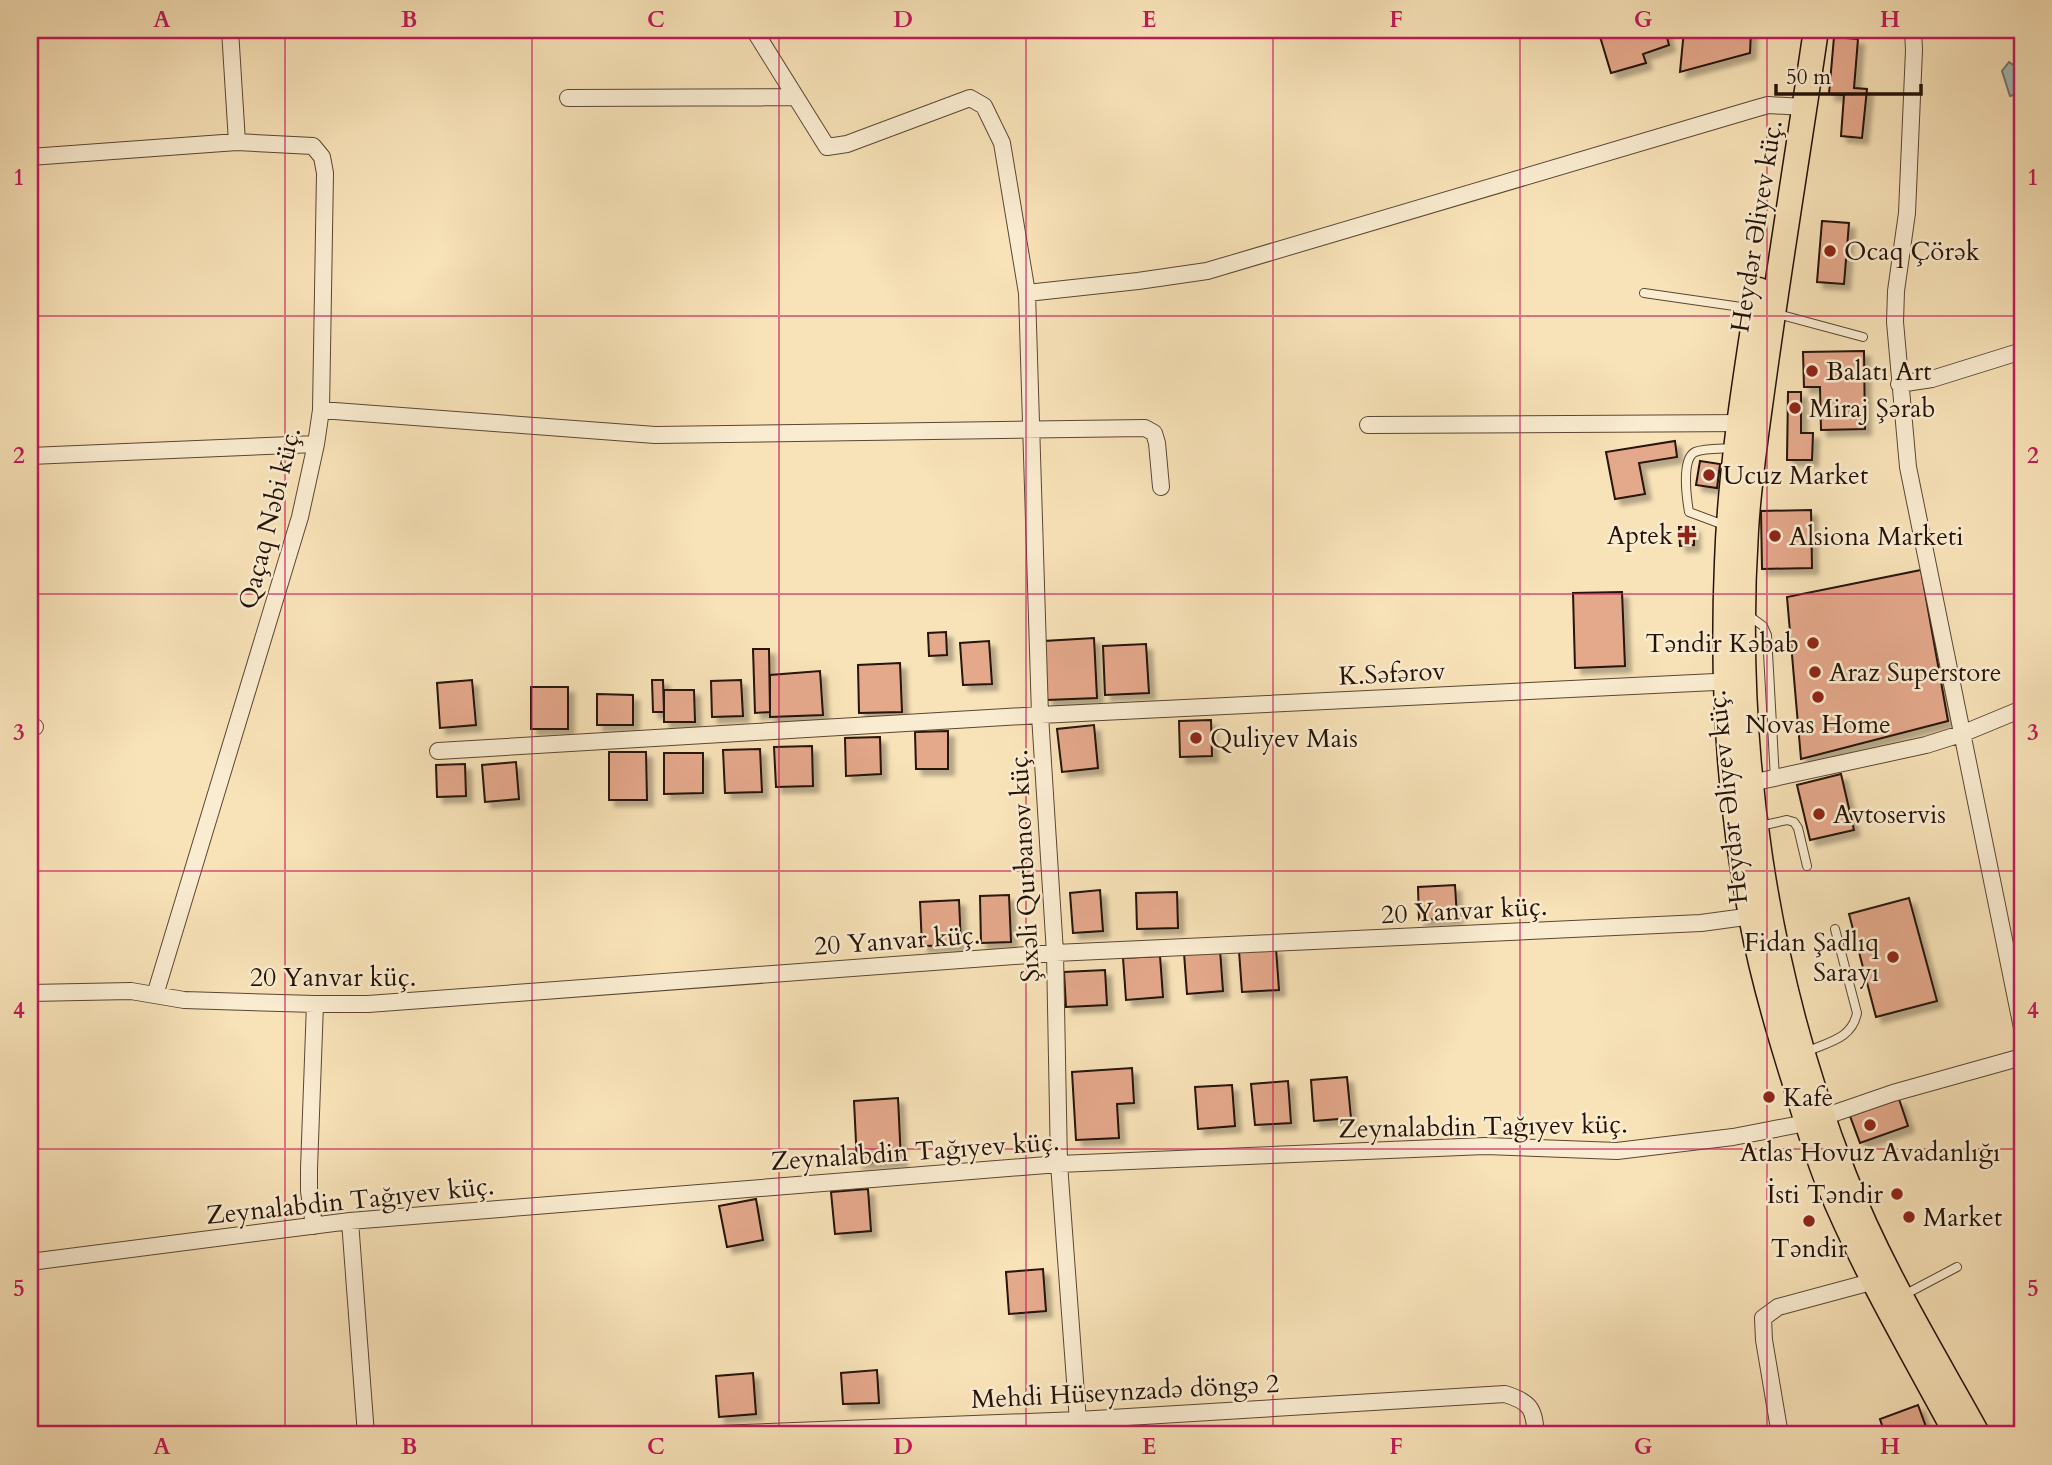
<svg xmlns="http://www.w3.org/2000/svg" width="2052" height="1465" font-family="Cardo,serif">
<defs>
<filter id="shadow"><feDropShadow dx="6" dy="6" stdDeviation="2" flood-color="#0004"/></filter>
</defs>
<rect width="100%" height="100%" fill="#f8e2b8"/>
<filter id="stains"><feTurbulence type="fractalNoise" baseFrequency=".00286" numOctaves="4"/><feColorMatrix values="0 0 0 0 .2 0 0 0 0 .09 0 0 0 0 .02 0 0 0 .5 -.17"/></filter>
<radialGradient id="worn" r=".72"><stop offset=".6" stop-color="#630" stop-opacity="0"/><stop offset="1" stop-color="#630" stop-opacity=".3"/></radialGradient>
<!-- water -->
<path fill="#a0bcb7" stroke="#6f7871" stroke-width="2" d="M2009,62L2019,69L2021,85L2017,88V94L2010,96L2002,71Z"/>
<!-- building -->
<path fill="#e4a88b" stroke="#251207" stroke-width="2" filter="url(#shadow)" d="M1598,30H1665L1669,45L1643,54L1646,63L1611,73Z
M1684,30H1751L1750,53L1680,72Z
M1834,37L1858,39L1854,88L1867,89L1862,138L1841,136L1844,95L1829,94Z
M1822,221L1849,223L1844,284L1817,282Z
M1864,351L1865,429L1821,430L1820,387H1804L1803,352Z
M1788,392H1801V433H1813L1812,460H1787Z
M1675,441L1677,457L1639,463L1645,494L1615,499L1606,452Z
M1700,461L1720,464L1717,488L1696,485Z
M1811,510L1812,568L1762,569L1761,511Z
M1679,527H1694V545L1680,546Z
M1921,570L1948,721L1801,759L1787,597Z
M1622,592L1625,666L1575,668L1573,593Z
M946,632L947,655L929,656L928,633Z
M1094,638L1097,698L1047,700L1044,641Z
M989,641L992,684L963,685L960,643Z
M1146,644L1149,693L1105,695L1103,646Z
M753,649H769L770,712L755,713Z
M900,663L902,712L859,713L858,665Z
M820,671L823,715L770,717V675Z
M472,680L476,725L440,728L437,683Z
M652,680H663L664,712H653Z
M741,680L743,716L712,717L711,681Z
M531,687H568V729H531Z
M664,690H694L695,722H664Z
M597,694L633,695V725H597Z
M1211,720L1212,756L1180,757L1179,721Z
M1094,725L1098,768L1062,772L1057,729Z
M948,731V769H916L915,732Z
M880,737L881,774L846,776L845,738Z
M812,746L813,786L776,787L774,747Z
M760,749L762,792L725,793L723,750Z
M609,752H646L647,800H609Z
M664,753H703V793L664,794Z
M516,762L519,799L485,802L482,765Z
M465,764L466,796L437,797L436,765Z
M1841,774L1854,830L1810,840L1797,785Z
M1455,885L1457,918L1419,920L1418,887Z
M1100,890L1103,931L1073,933L1070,893Z
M1177,892L1178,928L1137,929L1136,893Z
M1009,895L1011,942L981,943L980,896Z
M1909,898L1937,1001L1876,1017L1849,914Z
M959,900L961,945L922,946L920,902Z
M1276,948L1279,990L1242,992L1239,951Z
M1220,950L1223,991L1187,994L1184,953Z
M1160,956L1163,997L1126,1000L1123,958Z
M1105,970L1107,1005L1066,1007L1064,972Z
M1132,1068L1134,1103L1117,1104L1119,1138L1076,1140L1072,1072Z
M1347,1077L1351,1118L1314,1121L1311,1080Z
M1288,1081L1291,1123L1255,1125L1251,1084Z
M1232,1085L1235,1126L1198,1129L1195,1087Z
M898,1098L901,1161L857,1163L854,1101Z
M1899,1099L1908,1126L1860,1143L1850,1116Z
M868,1189L871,1231L835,1234L831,1192Z
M756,1199L763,1240L727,1247L719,1206Z
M1043,1269L1046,1311L1009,1314L1006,1272Z
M877,1370L879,1403L843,1404L841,1373Z
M753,1373L756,1414L719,1417L716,1376Z
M1918,1405L1929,1435H1885L1880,1419Z
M1145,1425L1146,1435H1109L1108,1427Z"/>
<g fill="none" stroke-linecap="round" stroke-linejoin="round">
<!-- lane casing -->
<g stroke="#5a4633" stroke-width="10">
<path id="lane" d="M1644,293L1755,309
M1778,314L1863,337
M1724,525L1689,512C1687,500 1681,459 1695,452C1705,448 1723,449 1734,448
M1748,615L1763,626L1767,635L1775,779
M1760,826L1787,820L1794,822L1798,828L1807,866
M1806,1052C1828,1042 1852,1039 1857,1013L1835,929
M1904,1295L1957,1267"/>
</g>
<!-- street casing -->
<g stroke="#5a4633" stroke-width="18">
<path id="street" d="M754,30L827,147L847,144L970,98L984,106L1002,143L1027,293L1040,715L1055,953L1059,1164L1079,1435
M1913,30L1914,50L1907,213L1896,291L1895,322L1908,467L2022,1028
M568,98L796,97
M30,157L237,142
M1027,293L1138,281L1207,271L1754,109L1768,105L1804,107
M1899,384L1932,379L2022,351
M321,410L655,435L1145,428L1154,433L1157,443L1161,487
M1368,425L1747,423
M30,456L316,444
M30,727H35
M438,751L1040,715L1736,681
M1751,783L1926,745L1964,733L2022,709
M30,993L131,991L184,1000L315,1004H368L1055,953L1701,923L1760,915
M155,995L300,517L316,444L321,410L325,173L322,157L313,146L237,142L230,30
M350,1221L366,1435
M314,1226L309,1191V1169L315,1004
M30,1262L350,1221L1059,1164L1485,1146L1617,1151L1733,1137L1806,1123L1893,1093L2022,1057
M690,1435L1078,1420L1505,1394C1531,1402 1534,1409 1536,1435
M1780,1435L1764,1340L1763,1318L1778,1307L1882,1279"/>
</g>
<!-- primary casing -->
<g stroke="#251207" stroke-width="27">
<path id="primary" d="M1816,30C1799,146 1780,261 1764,377C1757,428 1749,479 1746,530C1732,747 1765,973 1844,1175C1879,1266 1931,1350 1978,1435
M1759,290C1745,380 1730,472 1727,563C1722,681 1729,805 1752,921C1762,974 1777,1026 1793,1077C1804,1113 1815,1150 1829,1185C1865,1272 1913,1353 1957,1435"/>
</g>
<!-- lane -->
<use href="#lane" stroke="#faecd1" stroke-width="8"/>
<!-- street -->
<use href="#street" stroke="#faecd1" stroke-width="16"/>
<!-- primary -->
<use href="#primary" stroke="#f8e2b8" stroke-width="24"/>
</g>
<!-- grid -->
<path fill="none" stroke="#c2185b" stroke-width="2" stroke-opacity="0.55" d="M285,30V1435M532,30V1435M779,30V1435M1026,30V1435M1273,30V1435M1520,30V1435M1767,30V1435M30,316H2022M30,594H2022M30,871H2022M30,1149H2022"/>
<!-- markers -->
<g fill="#8f2418" stroke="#faecd1" stroke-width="2.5">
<circle cx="1830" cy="251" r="7"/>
<circle cx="1812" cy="371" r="7"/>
<circle cx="1795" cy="408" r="7"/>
<circle cx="1709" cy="475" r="7"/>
<path d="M1683.5 524.5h7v7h7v7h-7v7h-7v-7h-7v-7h7z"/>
<circle cx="1775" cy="536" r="7"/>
<circle cx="1813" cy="643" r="7"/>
<circle cx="1815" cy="672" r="7"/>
<circle cx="1818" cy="697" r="7"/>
<circle cx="1196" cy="738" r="7"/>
<circle cx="1819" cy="814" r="7"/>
<circle cx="1893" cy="957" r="7"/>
<circle cx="1769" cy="1097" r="7"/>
<circle cx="1870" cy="1125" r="7"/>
<circle cx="1897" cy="1194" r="7"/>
<circle cx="1909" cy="1217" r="7"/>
<circle cx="1809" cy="1221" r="7"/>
</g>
<g text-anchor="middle" stroke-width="5" stroke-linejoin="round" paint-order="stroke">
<!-- street labels -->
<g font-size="26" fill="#251207" stroke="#faecd1">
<text transform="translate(1756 226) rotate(-81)" y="9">Heydər Əliyev küç.</text>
<text transform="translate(269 518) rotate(-76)" y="9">Qaçaq Nəbi küç.</text>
<text transform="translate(1392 673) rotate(-3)" y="9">K.Səfərov</text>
<text transform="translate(1727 797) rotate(-96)" y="9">Heydər Əliyev küç.</text>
<text transform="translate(1024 866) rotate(-93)" y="9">Şıxəli Qurbanov küç.</text>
<text transform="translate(1464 910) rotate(-3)" y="9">20 Yanvar küç.</text>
<text transform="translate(897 940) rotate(-4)" y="9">20 Yanvar küç.</text>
<text x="333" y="986">20 Yanvar küç.</text>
<text transform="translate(1483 1126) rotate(-1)" y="9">Zeynalabdin Tağıyev küç.</text>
<text transform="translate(915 1151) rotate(-4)" y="9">Zeynalabdin Tağıyev küç.</text>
<text transform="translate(350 1200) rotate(-6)" y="9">Zeynalabdin Tağıyev küç.</text>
<text transform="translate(1125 1391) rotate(-3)" y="9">Mehdi Hüseynzadə döngə 2</text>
</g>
<!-- poi labels -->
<g font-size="26" fill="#251207" stroke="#faecd1" text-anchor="start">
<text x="1844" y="260">Ocaq Çörək</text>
<text x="1826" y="380">Balatı Art</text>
<text x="1809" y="417">Miraj Şərab</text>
<text x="1723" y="484">Ucuz Market</text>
<text x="1673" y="544" text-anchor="end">Aptek</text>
<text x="1789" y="545">Alsiona Marketi</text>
<text x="1799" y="652" text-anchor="end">Təndir Kəbab</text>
<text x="1829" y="681">Araz Superstore</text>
<text x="1818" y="733" text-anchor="middle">Novas Home</text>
<text x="1210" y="747">Quliyev Mais</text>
<text x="1833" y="823">Avtoservis</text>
<text x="1879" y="951" text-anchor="end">Fidan Şadlıq<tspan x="1879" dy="30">Sarayı</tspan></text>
<text x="1783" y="1106">Kafe</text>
<text x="1870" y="1161" text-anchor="middle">Atlas Hovuz Avadanlığı</text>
<text x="1883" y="1203" text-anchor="end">İsti Təndir</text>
<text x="1923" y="1226">Market</text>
<text x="1809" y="1257" text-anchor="middle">Təndir</text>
</g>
</g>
<!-- margin -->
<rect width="2052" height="1465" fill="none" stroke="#f8e2b8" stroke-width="77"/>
<!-- scale -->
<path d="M1776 84v10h145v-10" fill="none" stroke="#251207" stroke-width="3.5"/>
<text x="1786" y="84" font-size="21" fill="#251207" stroke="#faecd1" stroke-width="5" paint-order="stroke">50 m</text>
<rect x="38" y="38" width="1976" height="1388" fill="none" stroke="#c2185b" stroke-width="2.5"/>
<g font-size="23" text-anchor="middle" font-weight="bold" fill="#c2185b">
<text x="162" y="27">A</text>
<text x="409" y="27">B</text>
<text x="656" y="27">C</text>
<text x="903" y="27">D</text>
<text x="1149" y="27">E</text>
<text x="1396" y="27">F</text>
<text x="1643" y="27">G</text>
<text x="1890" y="27">H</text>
<text x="19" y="185">1</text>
<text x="2033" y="185">1</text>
<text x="19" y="463">2</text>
<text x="2033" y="463">2</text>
<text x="19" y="740">3</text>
<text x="2033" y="740">3</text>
<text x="19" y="1018">4</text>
<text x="2033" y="1018">4</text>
<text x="19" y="1296">5</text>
<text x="2033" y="1296">5</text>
<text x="162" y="1454">A</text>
<text x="409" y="1454">B</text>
<text x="656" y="1454">C</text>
<text x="903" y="1454">D</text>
<text x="1149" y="1454">E</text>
<text x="1396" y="1454">F</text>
<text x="1643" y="1454">G</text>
<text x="1890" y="1454">H</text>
</g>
<rect width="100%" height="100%" filter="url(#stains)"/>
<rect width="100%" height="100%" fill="url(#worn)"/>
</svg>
